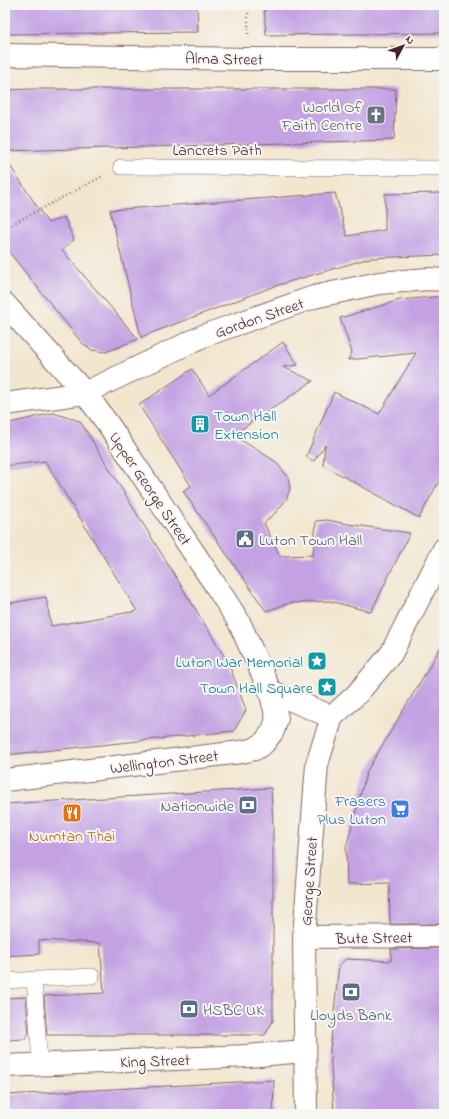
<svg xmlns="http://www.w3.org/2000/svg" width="449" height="1119" font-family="'Indie Flower',sans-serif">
<rect width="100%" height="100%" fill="#f6f6f2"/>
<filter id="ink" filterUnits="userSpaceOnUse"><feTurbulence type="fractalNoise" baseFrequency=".025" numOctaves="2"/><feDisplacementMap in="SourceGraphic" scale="8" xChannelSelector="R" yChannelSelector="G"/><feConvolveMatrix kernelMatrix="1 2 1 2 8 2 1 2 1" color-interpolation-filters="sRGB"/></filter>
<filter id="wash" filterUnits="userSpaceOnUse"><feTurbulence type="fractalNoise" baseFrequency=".012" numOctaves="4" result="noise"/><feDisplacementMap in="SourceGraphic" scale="16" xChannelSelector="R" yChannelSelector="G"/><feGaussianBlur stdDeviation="0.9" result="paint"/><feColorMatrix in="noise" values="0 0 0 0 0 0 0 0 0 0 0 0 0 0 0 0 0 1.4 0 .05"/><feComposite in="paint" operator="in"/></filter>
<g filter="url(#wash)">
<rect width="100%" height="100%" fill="#f2e6cf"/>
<g id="blocks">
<!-- building -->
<path fill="#c3a1e3" d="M5,5H197L198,32L5,34Z
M264,5H444V33L266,35Z
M34,89H396L394,140L5,151V90Z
M5,158L48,223L64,217L74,240L62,250L138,339L106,352L92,350L82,343L5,247Z
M335,193L347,236L385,230V194L444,193V255L370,258L275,286L141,337L110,210Z
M444,296V472L419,518L323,465L325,445L314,461L306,457L334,392L379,414L416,353L348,360L352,352L340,318L400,300Z
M283,342L298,365L283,367L313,381L233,435L275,461L288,477L290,489L286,500L276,512L264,523L280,556L313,555L316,521L327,520L348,524L410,533L371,612L330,601L290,603L266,611L183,491L191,486L139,405L192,369L209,395Z
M53,413L80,421L228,662L246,710L234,731L5,755V604L46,597L51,626L137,611L45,461L5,466V424Z
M444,642V924H390L389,883L347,884L346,847L367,771Z
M271,788L273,824V1021L265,1035H47L44,996L104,993L100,943L39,940V954L5,956V804Z
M444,948V1114H334L330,1049L339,965L346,959L391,961V949Z
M26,997L29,1035H26V1039L5,1040V998Z
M274,1080L273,1114H5V1095Z"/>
</g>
</g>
<g filter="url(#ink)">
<use href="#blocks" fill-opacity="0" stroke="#856564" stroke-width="1"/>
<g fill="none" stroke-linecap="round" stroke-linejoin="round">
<!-- service casing -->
<g stroke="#856564" stroke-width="16">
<path id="service" d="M121,167L444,168
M34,979L40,1064
M5,981L92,976"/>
</g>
<!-- pedestrian casing -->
<g stroke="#856564" stroke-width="24">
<path id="pedestrian" d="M270,691L332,717
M304,937L444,936
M248,1056L304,1051
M306,1114L304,937L317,764L332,717L357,694L391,654L444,549"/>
</g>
<!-- minor casing -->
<g stroke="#856564" stroke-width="24">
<path id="minor" d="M5,55L248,59H444
M5,304L85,393L108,424L220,592L239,622L270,691L277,718L273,731L264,743L255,749L241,752L5,780
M5,404L85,393L203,336L314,297L379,283L428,279L444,280
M5,1066L248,1056"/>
</g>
<!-- path -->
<path stroke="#856564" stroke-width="2.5" stroke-dasharray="1 3" stroke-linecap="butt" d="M248,5V34
M5,228L103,176"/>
<!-- service -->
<use href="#service" stroke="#fff" stroke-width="15"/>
<!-- pedestrian -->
<use href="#pedestrian" stroke="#fff" stroke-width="22"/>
<!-- minor -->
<use href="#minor" stroke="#fff" stroke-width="22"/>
</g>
</g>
<!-- icons -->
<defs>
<g id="church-square" transform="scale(1)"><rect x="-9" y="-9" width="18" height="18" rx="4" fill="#6b7280" stroke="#f6f6f2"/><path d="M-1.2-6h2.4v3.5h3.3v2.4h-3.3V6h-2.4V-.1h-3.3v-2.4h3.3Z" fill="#fff"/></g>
<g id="building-square" transform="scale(1)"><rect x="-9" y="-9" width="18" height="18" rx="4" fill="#0f9aa8" stroke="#f6f6f2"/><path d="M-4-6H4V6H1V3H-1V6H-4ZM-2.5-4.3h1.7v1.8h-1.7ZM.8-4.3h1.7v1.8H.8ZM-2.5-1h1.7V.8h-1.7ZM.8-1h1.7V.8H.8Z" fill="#fff"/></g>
<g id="civic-square" transform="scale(1)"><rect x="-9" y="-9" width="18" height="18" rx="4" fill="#5c6f8a" stroke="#f6f6f2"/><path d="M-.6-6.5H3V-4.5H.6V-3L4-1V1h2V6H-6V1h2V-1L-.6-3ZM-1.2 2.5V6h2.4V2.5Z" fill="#fff"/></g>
<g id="sight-square" transform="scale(1)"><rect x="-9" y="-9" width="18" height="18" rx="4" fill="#0f9aa8" stroke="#f6f6f2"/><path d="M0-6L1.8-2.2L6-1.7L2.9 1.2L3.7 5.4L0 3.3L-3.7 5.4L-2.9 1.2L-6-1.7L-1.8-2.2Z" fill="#fff"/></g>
<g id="bank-square" transform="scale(1)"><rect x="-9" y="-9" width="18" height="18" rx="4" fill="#5c6f8a" stroke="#f6f6f2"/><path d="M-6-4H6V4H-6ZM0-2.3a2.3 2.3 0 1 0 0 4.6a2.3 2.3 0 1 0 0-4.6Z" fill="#fff"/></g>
<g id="supermarket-square" transform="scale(1)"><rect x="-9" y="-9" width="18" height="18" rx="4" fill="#3f7fe0" stroke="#f6f6f2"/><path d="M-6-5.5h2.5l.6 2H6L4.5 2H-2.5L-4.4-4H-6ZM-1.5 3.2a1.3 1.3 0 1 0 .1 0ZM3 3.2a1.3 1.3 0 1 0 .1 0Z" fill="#fff"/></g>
<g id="restaurant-square" transform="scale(1)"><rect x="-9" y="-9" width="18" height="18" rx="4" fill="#e8710a" stroke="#f6f6f2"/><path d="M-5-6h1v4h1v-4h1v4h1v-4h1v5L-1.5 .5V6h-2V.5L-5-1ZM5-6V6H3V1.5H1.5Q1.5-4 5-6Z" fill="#fff"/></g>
</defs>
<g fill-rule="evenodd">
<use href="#church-square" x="376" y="115"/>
<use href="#building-square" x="200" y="424"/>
<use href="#civic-square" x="245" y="539"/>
<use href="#sight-square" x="317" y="661"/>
<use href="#sight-square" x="327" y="687"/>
<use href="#bank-square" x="248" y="805"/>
<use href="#supermarket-square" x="400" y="809"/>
<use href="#restaurant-square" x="72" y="813"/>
<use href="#bank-square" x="351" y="992"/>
<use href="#bank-square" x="189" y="1009"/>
</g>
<g text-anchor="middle" stroke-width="4" stroke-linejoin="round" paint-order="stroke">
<!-- street labels -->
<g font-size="16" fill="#4a1f2b" stroke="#f6f6f2">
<text transform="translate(224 58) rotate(1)" y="6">Alma Street</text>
<text x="217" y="155">Lancrets Path</text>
<text transform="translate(259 317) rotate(-19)" y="6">Gordon Street</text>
<text transform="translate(151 488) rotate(56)" y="6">Upper George Street</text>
<text transform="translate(164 761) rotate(-7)" y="6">Wellington Street</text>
<text transform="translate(308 881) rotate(-86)" y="6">George Street</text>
<text transform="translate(374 937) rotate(-1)" y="6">Bute Street</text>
<text transform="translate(155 1060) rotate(-2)" y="6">King Street</text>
</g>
<!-- worship labels -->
<g font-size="16" fill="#5b616d" stroke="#f6f6f2" text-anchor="end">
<text x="362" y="112">World Of<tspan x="362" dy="18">Faith Centre</tspan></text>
</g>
<!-- culture labels -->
<g font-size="16" fill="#0d838f" stroke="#f6f6f2" text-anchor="end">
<text x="214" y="421" text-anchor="start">Town Hall<tspan x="214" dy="18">Extension</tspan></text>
<text x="303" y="667">Luton War Memorial</text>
<text x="313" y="693">Town Hall Square</text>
</g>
<!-- service labels -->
<g font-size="16" fill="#4e5e75" stroke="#f6f6f2" text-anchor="start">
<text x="259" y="545">Luton Town Hall</text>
<text x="234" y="811" text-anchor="end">Nationwide</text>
<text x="203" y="1015">HSBC UK</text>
<text x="351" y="1020" text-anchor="middle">Lloyds Bank</text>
</g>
<!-- shop labels -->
<g font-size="16" fill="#366cbe" stroke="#f6f6f2" text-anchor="end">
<text x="386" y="806">Frasers<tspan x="386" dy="18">Plus Luton</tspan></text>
</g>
<!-- food labels -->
<g font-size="16" fill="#c56008" stroke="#f6f6f2">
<text x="72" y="841">Numtan Thai</text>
</g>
</g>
<!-- margin -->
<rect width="449" height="1119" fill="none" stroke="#f6f6f2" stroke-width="20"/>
<!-- north arrow -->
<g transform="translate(403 46) rotate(49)" stroke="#f6f6f2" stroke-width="3" paint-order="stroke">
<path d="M0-3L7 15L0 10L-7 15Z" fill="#4a1f2b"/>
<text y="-6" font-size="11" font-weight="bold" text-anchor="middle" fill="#4a1f2b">N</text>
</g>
</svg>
